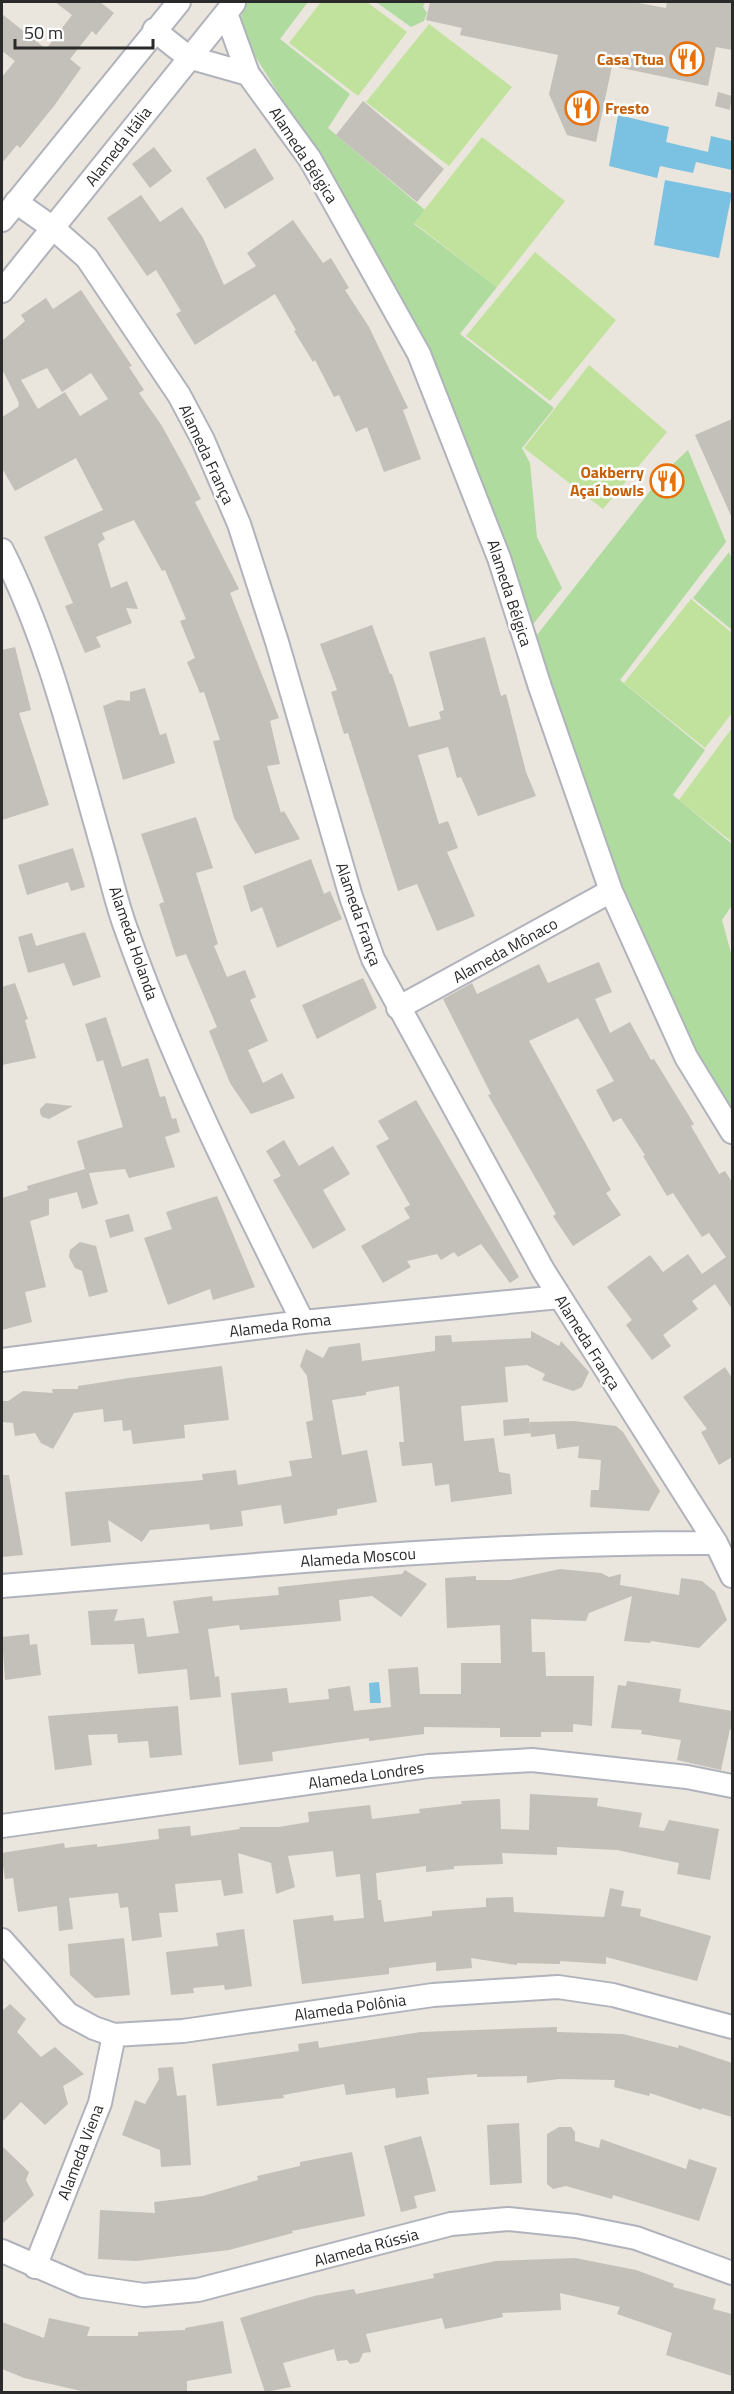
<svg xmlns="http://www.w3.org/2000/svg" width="734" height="2394" font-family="'Titillium Web',sans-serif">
<rect width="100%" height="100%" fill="#eae5dd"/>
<!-- green -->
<path fill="#b0db9f" d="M245,2H308L280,39L350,94L328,128L425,210L414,224L497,287L460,334L554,408L522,448L530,463L537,537L562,588L530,628L341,194L247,43L239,26Z
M376,2H425L423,7L427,13L424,21L411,27Z
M688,450L726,542L620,680L705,750L673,795L732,844V905L722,920L732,957V1109C636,968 590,799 533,640L654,486L667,496L681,477L673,464Z
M729,552L732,560V630L693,598Z"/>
<!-- pitch -->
<path fill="#c0e29c" d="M321,2H367L407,32L358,96L289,43Z
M429,24L512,87L449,166L366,102Z
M482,137L565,201L497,287L414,223Z
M535,252L616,320L550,401L466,336Z
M589,365L667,432L603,509L524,448Z
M691,599L732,633V713L705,748L624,683Z
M732,728V842L679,800Z"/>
<!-- water -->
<path fill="#7bc1e2" d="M618,115L669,127L666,142L708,152L711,136L732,141V170L696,162L693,173L660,166L657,178L609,166Z
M665,180L732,193L719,258L654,245Z
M379,1682L381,1703H370L369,1683Z"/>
<!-- building -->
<path fill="#c3bfb9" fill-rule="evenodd" d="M55,2H100L114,13L96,35L92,31L70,59L81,68L54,106L20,148L17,145L2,163V77L15,61L2,51V14L46,49L72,15Z
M430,2H633L666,8L667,2H732V50L716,47L708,86L612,66L596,142L567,135L549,94L558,55L460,35L462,28L426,20Z
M718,92L732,96L730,110L715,106Z
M363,101L444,169L417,202L336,135Z
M154,147L172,171L150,188L132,164Z
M255,148L274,179L225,209L206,178Z
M141,195L160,222L182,207L203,238L224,285L256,266L247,253L293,220L323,263L331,258L349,288L345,290L369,327L408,408L403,410L421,459L384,472L367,427L356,432L339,395L334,397L315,360L313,362L294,331L296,330L275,294L195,345L176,314L181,311L156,270L147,276L107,218Z
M81,290L132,366L129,367L144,390L139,393L162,426L185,468L201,499L195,502L239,589L230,593L279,718L270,721L280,764L267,766L281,813L284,811L300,839L255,854L234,818L213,741L220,740L204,692L200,693L187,662L195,658L180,621L186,619L165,570L162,571L134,520L102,533L105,539L98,544L111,588L127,581L138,609L126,608L132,623L96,637L101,647L85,653L65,606L73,603L44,537L103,510L76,458L15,491L2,468V417L18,407L19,403L2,369V341L25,321L21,315L46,298L53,309ZM47,368L62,392L91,373L108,399L80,416L65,392L38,409L21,380Z
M732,419V518L695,435Z
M671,465L680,478L666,494L654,484Z
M372,625L390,674H392L409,727L441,719L439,712L444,710L429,652L485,637L501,696L506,694L526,772L536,796L478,816L461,777L457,778L448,747L418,755L439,824L448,821L458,848L447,852L475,916L437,931L417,884L398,891L348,733L344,734L331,692L337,690L320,644Z
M15,647L31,710L19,713L49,805L2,820V650Z
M145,688L160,735L166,733L175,763L123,780L103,706L118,700L130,701V692Z
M196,817L213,868L196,873L218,944L214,946L227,977L245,970L256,997L250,1000L268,1041L248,1050L263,1083L282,1073L295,1098L251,1114L230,1083L209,1031L217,1027L186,954L176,957L159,904L164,902L141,834Z
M73,848L85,887L71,891L68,882L27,895L18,865Z
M311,859L324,894L330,891L342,919L277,948L262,907L251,912L243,886Z
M85,932L101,977L73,986L64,963L28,973L18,937L32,933L36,946Z
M599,962L612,992L595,999L610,1033L630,1022L651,1060L654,1059L694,1124L691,1126L719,1174L725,1171L732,1182V1309L715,1284L692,1301L698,1309L663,1335L671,1346L652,1360L626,1325L632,1320L607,1287L650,1255L663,1272L688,1254L702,1274L726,1257L709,1233L702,1237L673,1193L667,1196L643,1156L645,1155L621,1118L613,1122L596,1090L614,1081L578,1018L529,1041L611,1190L606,1193L621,1215L573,1246L553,1216L556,1214L488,1095L491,1094L443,999L472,983L477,994L539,964L548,983Z
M363,978L377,1008L317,1039L302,1005Z
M15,983L28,1019L25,1020L36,1058L2,1065V987Z
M106,1017L122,1067L148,1058L160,1097L165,1096L172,1119L176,1118L180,1132L165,1137L175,1167L129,1178L125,1169L89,1173L98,1204L82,1209L77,1192L49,1199V1215L30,1221L46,1287L25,1292L32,1322L2,1330V1198L28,1190L27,1186L85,1169L77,1141L123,1127L103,1060L97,1062L85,1024Z
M416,1100L519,1277L510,1283L481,1244L458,1257L454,1252L441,1260L437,1254L407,1261L411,1267L383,1283L361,1246L410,1218L404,1208L410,1205L376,1146L389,1139L378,1121Z
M46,1103L73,1106L49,1119L42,1117L40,1113V1109Z
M284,1140L299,1166L333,1146L350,1174L323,1190L346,1230L313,1249L273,1180L281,1176L266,1151Z
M217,1196L255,1287L213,1300L210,1289L168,1305L144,1238L172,1229L166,1212Z
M129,1214L134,1231L110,1238L105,1220Z
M80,1242L96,1246L108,1292L89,1297L82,1271L75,1268L69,1257L70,1250Z
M531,1331L559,1346L561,1341L589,1372L582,1387L573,1391L542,1380L545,1374L527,1365L505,1367L508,1402L461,1406L464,1441L494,1438L499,1472L510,1474L512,1494L451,1502L449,1484L435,1486L432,1463L402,1466L399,1442H404L399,1386L366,1392V1395L332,1400L342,1455L367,1450L377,1502L337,1509V1515L284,1524L281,1505L241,1511L243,1526L210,1530L209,1524L150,1530L142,1542L108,1520L111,1542L71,1546L65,1492L203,1480L202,1474L236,1470L238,1485L292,1476L289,1461L312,1458L306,1422L313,1420L307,1376L300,1366L306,1349L323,1358L329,1347L360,1343L362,1361L435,1351V1336L451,1335L452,1342L531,1338Z
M222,1366L229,1420L184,1425L185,1438L133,1444L131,1430L123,1431L122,1420L104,1422L103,1409L74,1413L53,1449L41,1443L35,1433L15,1436L13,1423L2,1422V1401H8L23,1391L53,1393L52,1389H78V1386L129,1378Z
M725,1367L732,1378V1457L719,1465L701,1432L707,1429L683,1397Z
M529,1418L531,1433L504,1436L503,1420Z
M574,1421L616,1426L623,1432L660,1491L649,1511L590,1507L591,1490H599L601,1460L578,1458L579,1446L557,1449L555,1434L531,1437L530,1422Z
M2,1475H9L23,1555L2,1557Z
M560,1569L601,1573L609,1577L621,1574L620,1585L679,1595L681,1578L702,1581L715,1592L727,1620L699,1648L651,1641L650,1643L624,1641L632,1596L589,1613L586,1621L531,1619L532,1652H545L546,1676H594L592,1726L573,1724V1732H541V1737H500V1728L424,1727V1734L369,1741V1738L272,1752L273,1761L239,1765L231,1693L287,1688L289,1703L329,1699L328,1689L350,1686L354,1711L391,1707L388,1669L418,1667L420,1694H461V1663H501L500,1625L447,1628L445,1578L476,1576V1580H510Z
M405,1570L427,1584L401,1617L372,1596L339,1600L341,1621L240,1630L239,1625L208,1629L215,1677L219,1676L221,1697L190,1700L187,1669L138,1674L134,1644L91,1645L88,1611L118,1609L114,1621L144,1618L147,1637L179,1633L173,1601L212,1596L213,1601L279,1595L278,1587L402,1574Z
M29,1634L30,1645L37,1644L41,1675L5,1680L2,1637Z
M627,1681L681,1689L679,1702L732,1711V1730L730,1729L721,1770L677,1760L681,1740L641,1734L642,1730L611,1728L618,1685L626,1686Z
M178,1706L182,1755L150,1758L148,1741L118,1743L117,1734L88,1735L92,1765L55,1770L48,1716Z
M530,1794L598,1798L597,1806L642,1813L639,1827L664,1831L669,1820L719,1829L710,1880L677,1874L679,1863L617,1850L557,1847V1855L502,1853L503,1864L454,1866V1869L426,1872V1866L376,1873L378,1900H381L384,1922L432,1916V1911L486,1907V1898L513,1897L514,1912L604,1917L610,1888L624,1891L621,1906L641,1909L640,1916L711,1936L697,1981L606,1957V1964L560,1961V1964L517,1963V1965L471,1958L472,1968L436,1971V1962L389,1968V1974L302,1984L293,1920L333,1915L334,1921L364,1918L360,1874L336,1877L333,1851L288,1856L295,1887L276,1894L271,1863L238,1853L243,1893L224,1896L221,1880L175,1884L178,1912L159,1913L162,1937L132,1941L128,1907L120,1908L118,1893L69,1898L73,1929L59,1931L57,1906L18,1912L13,1878L5,1879L2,1859V1853L64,1843L65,1848L97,1844V1847L159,1839L158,1829L190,1826L191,1836L240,1829L239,1827H279L309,1822L308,1812L370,1805L372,1819L420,1813L419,1809L462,1804L461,1801L500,1799L501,1829L529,1830Z
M244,1929L252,1986L225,1990L224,1985L193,1988L194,1993L171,1995L166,1952L218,1946L216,1933Z
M124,1938L130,1995L95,1998L70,1975L68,1944Z
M10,2004L26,2019L17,2032L41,2057L55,2047L84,2074L63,2086L68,2104L45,2125L21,2102L2,2122V2011Z
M557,2027V2032L623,2034L678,2048L679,2045L732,2063V2117L702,2108L701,2110L650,2093L649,2096L614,2087L615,2080L559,2079L527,2083V2076L477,2077V2074L427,2078L429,2094L396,2098L395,2088L346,2095L344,2084L283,2095L284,2098L217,2106L212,2064L299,2051L298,2044L318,2041L319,2048L421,2032Z
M173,2067L177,2096L186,2095L191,2165L161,2167L160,2150L122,2135L135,2100L145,2104L159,2079L158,2068Z
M519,2123L522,2183L490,2185L487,2125Z
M559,2127H571L575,2132V2141L599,2148L601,2139L686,2169L689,2159L717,2168L699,2221L613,2195L612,2199L566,2186L553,2189L547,2184V2134Z
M421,2136L436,2191L414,2196L417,2208L401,2212L384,2146Z
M2,2146L29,2172L26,2180L34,2195L2,2224Z
M352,2152L365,2216L292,2231L293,2233L229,2250L136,2261L98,2259L100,2210L155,2213L154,2202L203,2196L258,2180L257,2176L300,2166V2162Z
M575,2258L636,2270L674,2284L673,2287L716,2299L713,2309L732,2314V2376L666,2355L672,2333L617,2314L620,2307L560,2293L561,2310L502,2313L503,2317L445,2329L442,2318L366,2334L371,2352L363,2353L359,2362L350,2364L347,2360L337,2361L334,2349L283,2363L291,2387L265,2392L240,2318L314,2296L354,2289L356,2294L434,2278L433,2274L496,2261Z
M49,2318L90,2327L87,2336H138V2332L185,2330V2328L223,2321L232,2373L187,2381V2392H86L24,2378L2,2369V2322L44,2338Z"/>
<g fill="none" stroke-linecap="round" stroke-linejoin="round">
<!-- minor casing -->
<g stroke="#b1b3bc" stroke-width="26">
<path id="minor" d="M226,13L248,74L310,159L419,354L499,558L540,687L611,891L686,1057L732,1132
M154,30L188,57L248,74
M16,202L53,228L87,258L179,395L203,440L239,524L277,642L351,897L373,959L543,1270L716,1543L732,1576
M2,220L179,2
M2,291L234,3
M2,550C49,643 73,745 102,846C110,873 116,902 126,929C174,1065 238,1193 303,1322
M398,1008L611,891
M2,1360L303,1322L560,1297
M2,1586C239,1567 477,1542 716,1543
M2,1826L429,1766L532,1760L687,1777L732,1786
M2,1940L68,2014L94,2028L114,2035L183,2031L433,1995L558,1987L613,1995L732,2027
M2,2251L83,2286L144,2295L198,2290L451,2224L508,2219L576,2226L636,2238L732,2273
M35,2267L100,2103L114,2035"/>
</g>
<!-- minor -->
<use href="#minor" stroke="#fff" stroke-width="22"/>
</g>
<!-- icons -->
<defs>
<g id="restaurant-ring" transform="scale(1.725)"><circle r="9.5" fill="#fff" stroke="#e8710a" stroke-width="1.5"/><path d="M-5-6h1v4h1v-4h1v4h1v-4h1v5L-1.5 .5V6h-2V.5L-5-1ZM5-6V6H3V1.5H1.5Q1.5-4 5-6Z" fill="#e8710a"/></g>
</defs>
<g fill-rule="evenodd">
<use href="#restaurant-ring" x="687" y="59"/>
<use href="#restaurant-ring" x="582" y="108"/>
<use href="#restaurant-ring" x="667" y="481"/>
</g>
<g text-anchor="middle" stroke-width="5" stroke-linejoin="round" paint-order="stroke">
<!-- food labels -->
<g font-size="16" font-weight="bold" fill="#c56008" stroke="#fff" text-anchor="end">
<text x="664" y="65">Casa Ttua</text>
<text x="605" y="114" text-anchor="start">Fresto</text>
<text x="644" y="478">Oakberry<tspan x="644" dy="18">Açaí bowls</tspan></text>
</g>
<!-- street labels -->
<g font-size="16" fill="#2a2a2a" stroke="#fff">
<text transform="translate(118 146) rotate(-52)" y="6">Alameda Itália</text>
<text transform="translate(304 155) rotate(57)" y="6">Alameda Bélgica</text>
<text transform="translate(207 454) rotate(65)" y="6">Alameda França</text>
<text transform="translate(510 593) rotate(72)" y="6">Alameda Bélgica</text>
<text transform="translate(359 914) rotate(71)" y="6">Alameda França</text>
<text transform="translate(134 943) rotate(71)" y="6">Alameda Holanda</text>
<text transform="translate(505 950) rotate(-29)" y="6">Alameda Mônaco</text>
<text transform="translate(280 1325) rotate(-7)" y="6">Alameda Roma</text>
<text transform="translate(588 1342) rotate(58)" y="6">Alameda França</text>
<text transform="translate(358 1557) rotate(-4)" y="6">Alameda Moscou</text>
<text transform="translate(366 1775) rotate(-8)" y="6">Alameda Londres</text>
<text transform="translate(350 2007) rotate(-8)" y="6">Alameda Polônia</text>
<text transform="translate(80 2152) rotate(-69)" y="6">Alameda Viena</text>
<text transform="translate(366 2247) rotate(-15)" y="6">Alameda Rússia</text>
</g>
</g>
<!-- border -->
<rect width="734" height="2394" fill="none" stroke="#2a2a2a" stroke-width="6"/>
<!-- scale -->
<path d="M15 39v9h138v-9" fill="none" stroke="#2a2a2a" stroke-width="3"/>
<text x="24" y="39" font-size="18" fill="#2a2a2a" stroke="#ffffff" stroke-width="4.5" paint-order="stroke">50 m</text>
</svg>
